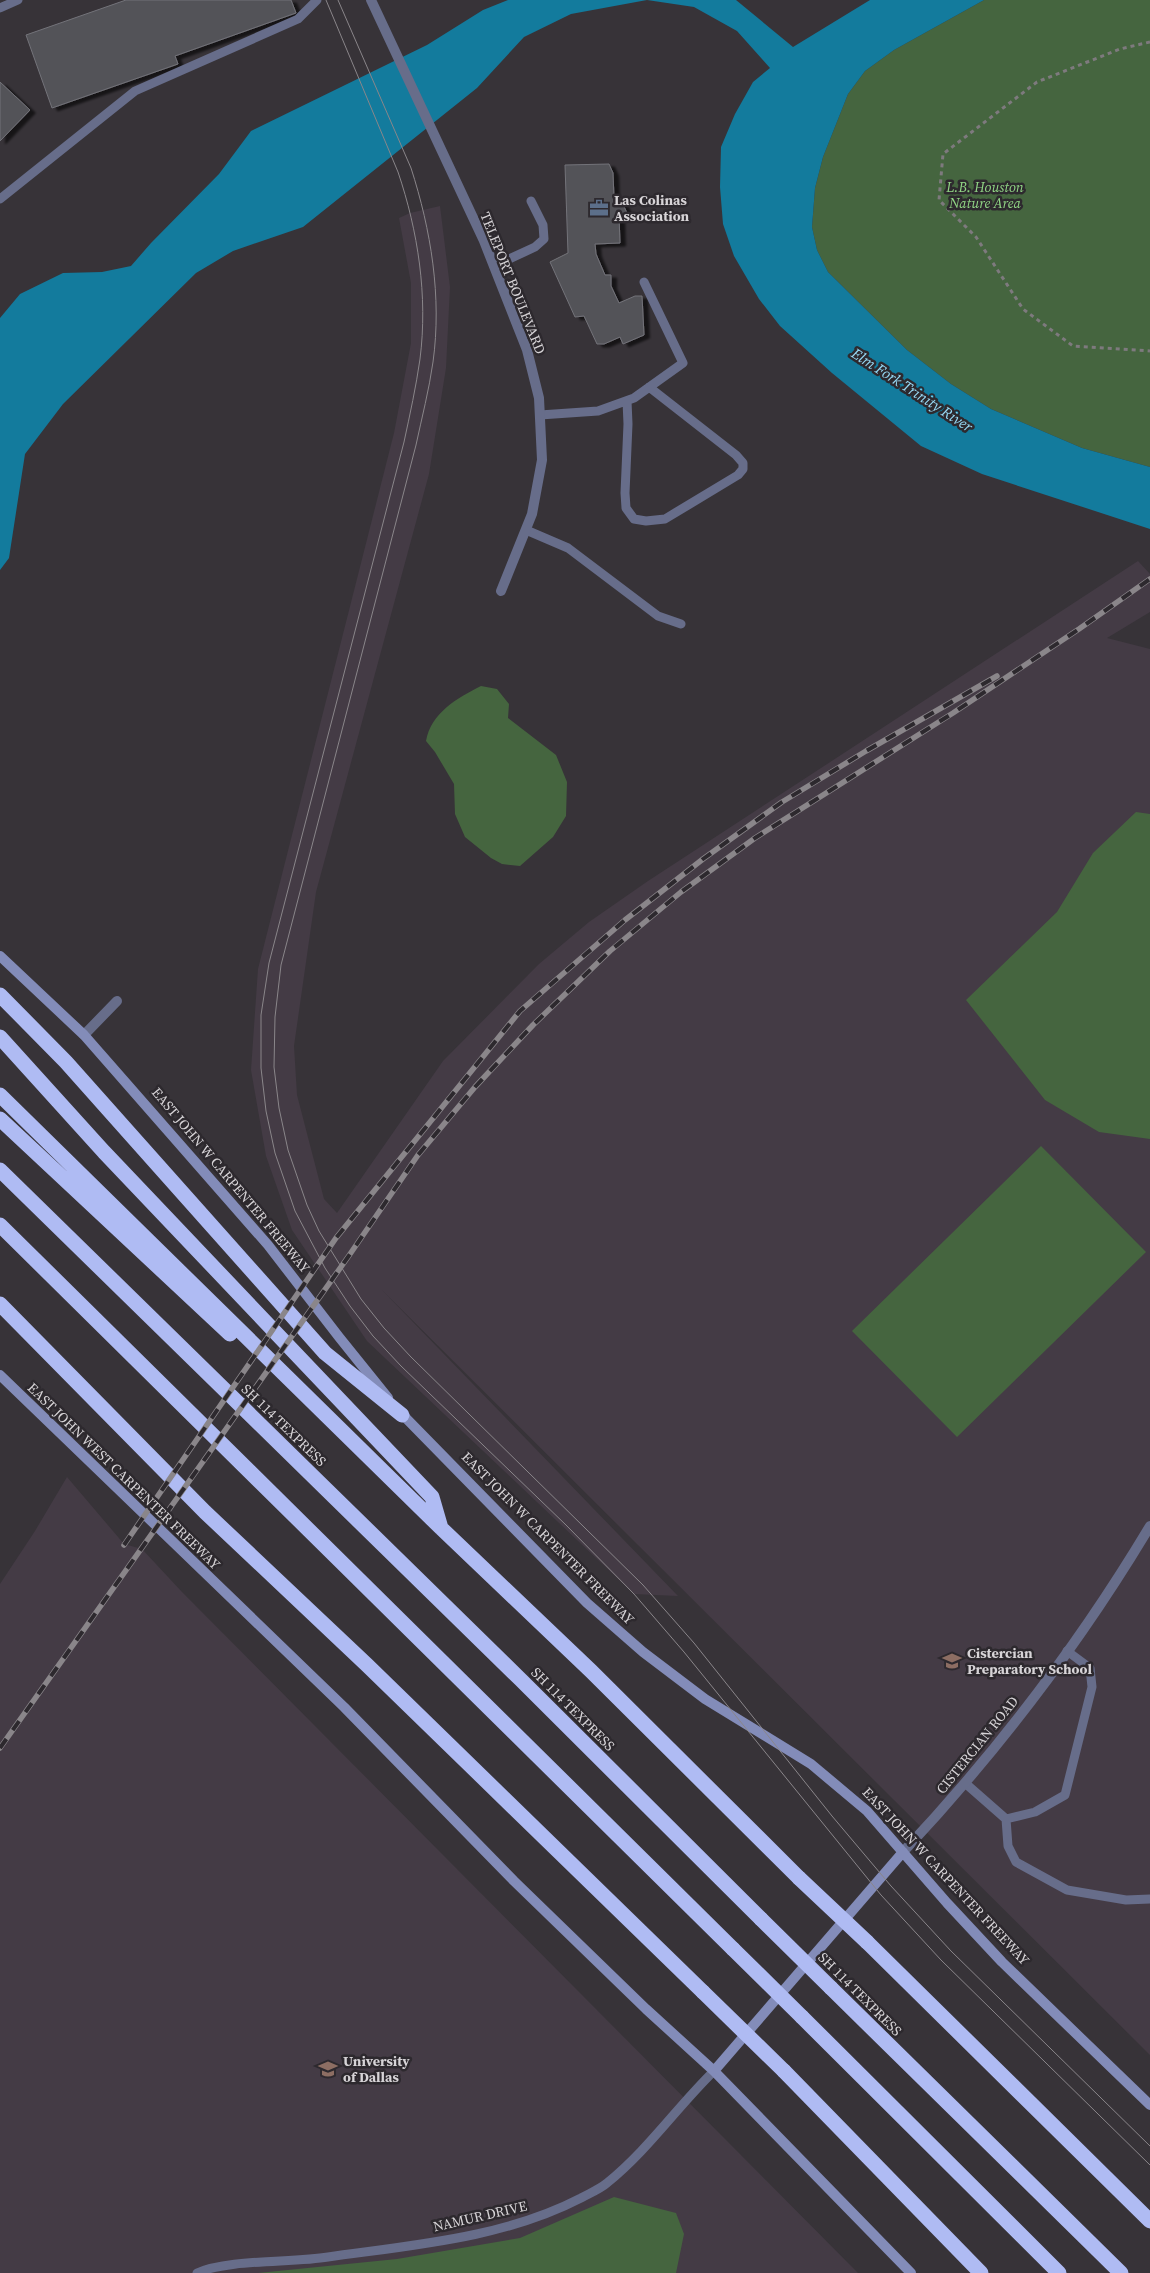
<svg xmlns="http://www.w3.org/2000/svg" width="1150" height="2273" font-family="'Source Serif 4',serif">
<defs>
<filter id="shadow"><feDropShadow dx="5.5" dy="3" stdDeviation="1" flood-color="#0009"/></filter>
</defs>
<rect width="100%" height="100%" fill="#373338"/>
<!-- built -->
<path fill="#443b45" d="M440,206L450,287L446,368L429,474L316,892L294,1046L297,1095L324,1199L337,1213L443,1061L539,964L589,922L648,881L1138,561L1150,574V612L1107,638L1150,649V2055L382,1290L678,1596L634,1594L367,1341L292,1230L266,1156L251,1070L258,969L394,433L411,343V283L399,218L410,213Z
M67,1477L124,1544L142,1549L182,1592L858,2273H0V1584L35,1531Z"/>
<!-- green -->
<path fill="#45653f" d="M984,0H1150V467L1082,448L991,409L951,384L907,350L828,272L817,250L812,227L815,188L823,157L848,94L865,71L894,50Z
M481,686L497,689L509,704L508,718L556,755L567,782L566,816L553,837L520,866L502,864L491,858L465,837L455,814L454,784L435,752L426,741C431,713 457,698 481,686Z
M1136,812L1150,814V1139L1099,1132L1045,1100L966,1000L1057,912L1093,853Z
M1041,1146L1146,1252L957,1437L852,1331Z
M614,2197L676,2213L684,2234L676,2273H258L397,2259L520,2238Z"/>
<!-- water -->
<path fill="#137b9d" d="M508,0H736L793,47L870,0H984L894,50L865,71L848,94L823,157L815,188L812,227L817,250L828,272L907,350L951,384L991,409L1082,448L1150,467V529L982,474L921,446L832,373L780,326L759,299L734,256L723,224L720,187L721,147L735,114L753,82L770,68L737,31L694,7L647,0L571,14L524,37L477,88L303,227L233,251L196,273L63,404L25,454L9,558L0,570V318L20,294L63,273L102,272L131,266L151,243L219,174L251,131L427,45L483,10Z"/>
<!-- building -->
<path fill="#535359" stroke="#737379" filter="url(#shadow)" d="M126,0H291L296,13L175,56L178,64L52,108L26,35Z
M0,82L30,110L0,141Z
M609,164L613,173L614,198H620L627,213L619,216L620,243L595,244L596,254L605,275H611V286L619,303L635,296H642L644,335L623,344L620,337L604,344H597L584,316L575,317L550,262L568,253L565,165Z"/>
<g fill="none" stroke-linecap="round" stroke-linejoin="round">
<!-- path -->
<path stroke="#7e7a7e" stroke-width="3" stroke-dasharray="4 4" stroke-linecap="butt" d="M1150,42L1120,49L1037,82L943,154L939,200L976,237L1023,309L1073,346L1150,351"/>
<!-- service -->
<path stroke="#676d8a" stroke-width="9" d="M0,8L18,0
M0,199L135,91L298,19L317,0
M494,266L535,247L544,239L543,225L531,201
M627,401L628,424L625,493L626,508L634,519L646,521L665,519L738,475L743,469V463L736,455L649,387
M540,415L598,411L634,398L683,363L644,282
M526,530L568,548L658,616L681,624
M965,1783L1006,1819L1008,1846L1016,1862L1067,1890L1126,1900L1150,1899
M1006,1819L1035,1812L1065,1795L1092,1687L1090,1668L1067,1651
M197,2273C228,2259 292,2263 328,2257C413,2245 504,2238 581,2198C590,2193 600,2189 607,2183C648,2150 677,2107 714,2071"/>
<!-- minor -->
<path stroke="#676d8a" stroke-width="10" d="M371,0L484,241L527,350L539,398L542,460L532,514L501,591
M84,1035L117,1001
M903,1852C996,1753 1080,1643 1150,1526"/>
<!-- secondary -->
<path stroke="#838cb9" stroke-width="10" d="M0,956L84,1035L268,1245L339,1337L388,1398
M0,1375L344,1707L514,1881L646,2009L714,2071L911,2273
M399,1411L587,1603L643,1652L705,1699L811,1764L867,1811L947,1903L1002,1962L1150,2105
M714,2071L903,1852"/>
<!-- motorway -->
<path stroke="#afbbf3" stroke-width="15" d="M0,995L66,1062L325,1353L402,1415
M0,1037L104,1152L432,1497L441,1528
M0,1095L442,1529L591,1671L799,1878
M0,1119L230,1334
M0,1170L520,1679L761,1919
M0,1225L733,1949
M0,1304L205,1512L367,1665L703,1992
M867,1942L1150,2221
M831,1988L1121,2273
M802,2017L1059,2273
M784,2071L981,2273"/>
<!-- tram -->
<path stroke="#8a868a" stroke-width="1" d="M326,0L398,172C418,231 428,296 420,359C416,387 410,414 404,442L269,963L261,1015V1068L266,1111L275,1153L295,1211L325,1268L350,1306L373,1336L401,1366L566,1525L634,1594L684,1652L881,1895L941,1960L1150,2165
M338,0L411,168C431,230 442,297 433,362C429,390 422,417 416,445L281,965L275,1017L274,1067L279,1108L288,1150L307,1205L319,1231L361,1299L384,1328L411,1357L643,1585L694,1643L832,1816L891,1886L951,1951L1150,2146"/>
<!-- rail casing -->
<g stroke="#8a868a" stroke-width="5.5">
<path id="rail" d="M124,1545L336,1238L520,1011L625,920L703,859L782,802L866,751L997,676
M0,1748L348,1257L418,1155L475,1087L533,1025L610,951L681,892L755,838L953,713L1079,629L1150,579"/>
</g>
<!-- rail -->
<use href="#rail" stroke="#2d292e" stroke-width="4" stroke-dasharray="11" stroke-linecap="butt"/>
<!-- motorway-bridge -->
<path stroke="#afbbf3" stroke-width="15" d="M799,1878L867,1942
M761,1919L831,1988
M733,1949L802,2017
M703,1992L784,2071"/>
</g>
<!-- icons -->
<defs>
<g id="office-bare" transform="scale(1.5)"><path d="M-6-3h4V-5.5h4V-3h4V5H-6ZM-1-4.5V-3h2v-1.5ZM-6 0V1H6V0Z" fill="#5c6f8a" stroke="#2d292e" stroke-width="2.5" paint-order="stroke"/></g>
<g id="school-bare" transform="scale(1.5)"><path d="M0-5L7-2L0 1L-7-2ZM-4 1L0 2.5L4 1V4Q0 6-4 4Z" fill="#8d6e63" stroke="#2d292e" stroke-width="2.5" paint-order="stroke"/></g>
<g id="university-bare" transform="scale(1.5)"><path d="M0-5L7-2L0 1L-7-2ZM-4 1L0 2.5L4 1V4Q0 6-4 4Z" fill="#8d6e63" stroke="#2d292e" stroke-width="2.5" paint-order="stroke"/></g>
</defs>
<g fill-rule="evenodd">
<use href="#office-bare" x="599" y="208"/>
<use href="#school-bare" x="952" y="1661"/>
<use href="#university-bare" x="328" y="2069"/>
</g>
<g text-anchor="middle" stroke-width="5" stroke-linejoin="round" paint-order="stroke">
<!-- park labels -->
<g font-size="14" font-style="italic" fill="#91d685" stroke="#2d292e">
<text x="985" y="192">L.B. Houston<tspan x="985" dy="16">Nature Area</tspan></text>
</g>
<!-- poi labels -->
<g font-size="14" font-weight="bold" fill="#d7d4d7" stroke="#2d292e" text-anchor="start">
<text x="614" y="205">Las Colinas<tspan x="614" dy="16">Association</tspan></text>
<text x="967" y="1658">Cistercian<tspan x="967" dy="16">Preparatory School</tspan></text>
<text x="343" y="2066">University<tspan x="343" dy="16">of Dallas</tspan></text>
</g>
<!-- street labels -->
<g font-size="14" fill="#d7d4d7" stroke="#2d292e">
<text transform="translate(513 283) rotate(68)" y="5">TELEPORT BOULEVARD</text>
<text transform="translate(231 1180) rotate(50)" y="5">EAST JOHN W CARPENTER FREEWAY</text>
<text transform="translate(284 1425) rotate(44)" y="5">SH 114 TEXPRESS</text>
<text transform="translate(124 1476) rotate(44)" y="5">EAST JOHN WEST CARPENTER FREEWAY</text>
<text transform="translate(548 1538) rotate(45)" y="5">EAST JOHN W CARPENTER FREEWAY</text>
<text transform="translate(573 1709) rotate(45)" y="5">SH 114 TEXPRESS</text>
<text transform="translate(977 1745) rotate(-51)" y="5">CISTERCIAN ROAD</text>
<text transform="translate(946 1876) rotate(47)" y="5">EAST JOHN W CARPENTER FREEWAY</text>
<text transform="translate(860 1994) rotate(45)" y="5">SH 114 TEXPRESS</text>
<text transform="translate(480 2216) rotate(-13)" y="5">NAMUR DRIVE</text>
</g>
<!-- water labels -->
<g font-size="15" font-style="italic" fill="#96d9f5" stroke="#2d292e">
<text transform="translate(912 390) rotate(33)" y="5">Elm Fork Trinity River</text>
</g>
</g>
</svg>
